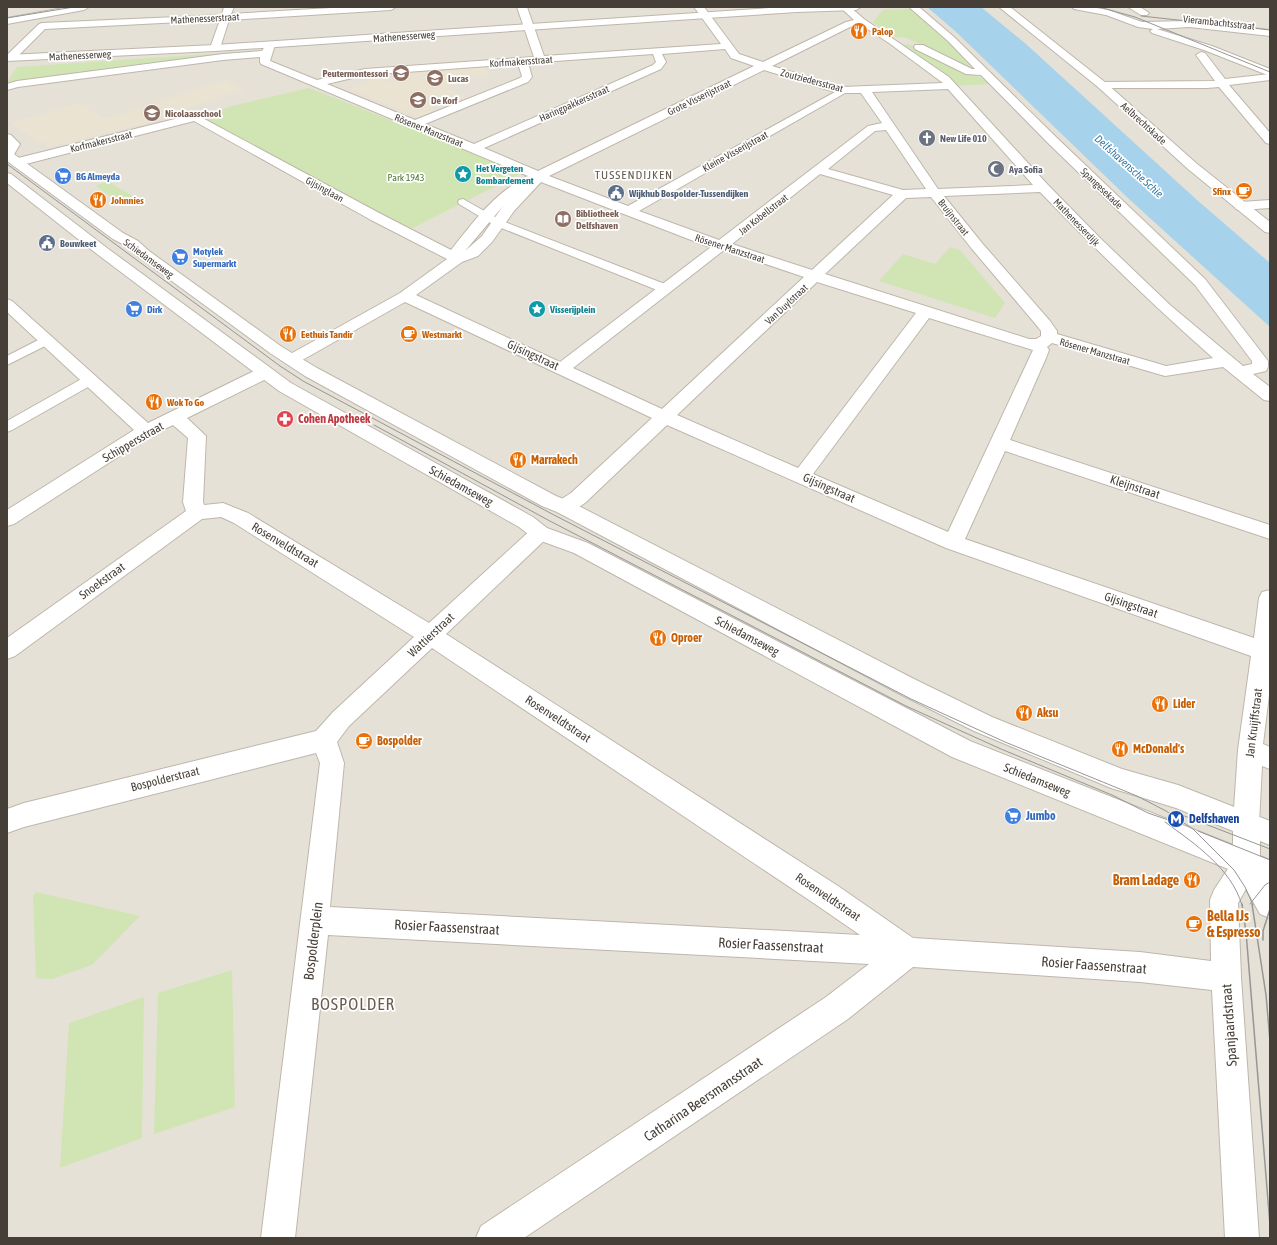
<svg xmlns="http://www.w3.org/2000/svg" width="1277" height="1245" font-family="'Asap Condensed',sans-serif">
<rect width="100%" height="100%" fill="#f3efe8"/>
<!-- residential -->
<path fill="#e6e1d6" d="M7,7H938L1270,309V1238H7Z
M976,7H1270V271Z"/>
<!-- education -->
<path fill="#ebe3d2" d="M485,66L488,76H477L446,88L467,97L446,105L440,103L427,109L432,112L419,117L350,89L377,79L385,82L395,79L396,72Z
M224,80L245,89L180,111V115L48,147L44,142L39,143L12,123L76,104L82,106L87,104V109L106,119Z"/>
<!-- green -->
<path fill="#d0e5b3" d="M908,9L912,10L945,38L971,66H965L907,38L891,36L873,22L883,10Z
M908,44L959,68L967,74L984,78L990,84L955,86L942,71L903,45Z
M252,51L253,53L224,56L222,54L212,55L213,57L200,59L199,56L193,57L192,60L172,63V60L93,70L92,73L10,84L7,82L17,67Z
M309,88L524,172L407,231L198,118L232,106Z
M107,181L133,196L120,203L96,186Z
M950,247L960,250L1005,303L995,318L879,281L903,254L935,264Z
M36,892L140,916L92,965L52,979L36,978L33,896Z
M232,970L235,1107L154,1134L158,993Z
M144,997L142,1138L60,1168L69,1023Z"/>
<!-- water -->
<path fill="#a7d2ec" d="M927,7H981L1026,44L1197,200L1270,263V327L1130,200L955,31Z"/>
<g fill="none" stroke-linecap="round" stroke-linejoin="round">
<!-- pedestrian casing -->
<g stroke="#beb6ab" stroke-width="2">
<path id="pedestrian" d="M463,199L502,221L670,286L672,289L670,292H662L494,225L459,204L458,202L459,200Z
M46,336L51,337L53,340L51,343L7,365V356Z
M90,376L95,377L97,380L95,383L12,430L7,432V421L85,377Z"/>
</g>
<!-- minor casing -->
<g stroke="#beb6ab" stroke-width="2">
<path id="minor" d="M69,7H89L84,10L7,24V18Z
M224,7H234L231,14L348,7H396L391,10L229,20L220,48L215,51L210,48L220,20L45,29L14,60H7V55L39,24L42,23L222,15Z
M517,7H527L544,56L721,44L694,7H704L739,54L763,62L846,22L854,20L840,7H850L864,19L949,77L1048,185L1100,238L1170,305L1243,366L1252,364V361L1195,285L1050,145L981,75L966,74L915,49L914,47L915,45H923L972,69H975L948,41L909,7H919L954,37L1058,139L1205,279L1268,361V367L1266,371L1253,374L1270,387V401L1264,400L1223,367L1165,376L1052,343L1047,347L1049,350L1046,358L1010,440L1270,525V539L1005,451L965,539L1254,638L1259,598L1262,592L1270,590V687L1263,744L1270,747V769L1262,766L1259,823L1255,832L1246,835L1237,832L1233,823L1238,750L1251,656L946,548L667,425L585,503C575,509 569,515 557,512L554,507L557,502L571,493L652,418L405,302L297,363L291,365L285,363L283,360L285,357L400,293L447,259L371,220L194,121L18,166L14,165L12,162L14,159L195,114L381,214L451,250C472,223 496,191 528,176L261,64L260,62V57L223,60L18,87L7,90V84L17,81L223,54L262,51L267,43L270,42L275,45L270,61L317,80L365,69L534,57ZM860,24L889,43L943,83L842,87L772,66L852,26ZM725,49L731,58L754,66L538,171L484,148L661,69L666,62L662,54ZM653,54L656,62L653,65L474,144L425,124L528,82L532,77L528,63ZM518,64L522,76L520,78L415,120L327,84L365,75ZM764,70L835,92L628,206L549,176ZM948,89L1033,185L938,189L872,92ZM845,93H861L882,123L868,126L719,240L639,211ZM886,130L926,189L903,190L828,169L875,131ZM820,174L893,195L812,270L732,244ZM541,182L704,245L711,247L560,362L416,295L462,262L478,256L492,242L514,211ZM1040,192C1096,250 1153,305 1213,358L1166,366L1057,334V331L1050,321L982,243L944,196ZM931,197L972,249L1038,327L1041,331V336L1036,339H1029L825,274L906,198ZM503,206L482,236L465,251ZM724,250L804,277L662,409L573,368ZM817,282L916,313L798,468L677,415ZM929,318L1033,350L948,532L813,474Z
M1128,7H1140L1149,13L1147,15H1141Z
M1201,52L1205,53L1225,79L1270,74V80L1229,85L1270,133V144L1266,143L1219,87L1207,88H1102L1097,85L1102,82L1215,81L1196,55Z
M7,134L11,135L20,144L12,158L8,159Z
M1270,200V208L1241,210L1236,209L1234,206L1236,203L1241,202Z
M7,299L12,301L148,423L258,369L264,368L270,369L272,373L270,377L187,418L206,436L203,502L204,505L223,503L248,513L429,623L533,528L540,526L547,528L550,533L547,538L446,634L838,886L913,938L1140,952L1211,961L1210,900L1214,890L1237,855L1247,851C1274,862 1270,893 1270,918L1260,914L1246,889L1238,903L1241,977L1259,1238H1225L1212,990L1140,982L913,967L848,1019L524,1238H476L481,1226L826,997L869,964L328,935L295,1238H261L320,763L316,753L24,827L7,833V809L24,803L316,731L333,712L414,637L234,523L221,517L202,519L15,656L7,659V638L186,511L183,502L188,438L173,425L152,435L14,524L7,526V510L134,430L7,312ZM432,648L818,906L860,935L330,907L344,763L337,742L349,726Z"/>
</g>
<!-- tertiary casing -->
<g stroke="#beb6ab" stroke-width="2">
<path id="tertiary" d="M786,7H861L856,10L797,12L215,51L7,61V55L215,45Z
M999,7H1010L1106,83L1196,163L1270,222V233L1265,232L1188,169L1098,87Z
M1072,7H1091L1108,10L1142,22L1189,21L1270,30V36L1189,27L1157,29L1212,46L1270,69V76L1204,50L1152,33L1150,31L1153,29L1138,27L1106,15L1074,9Z
M7,151L11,152L123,233L138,241L149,251L282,347L317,368L556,496L571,502L914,679L992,717L1122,769L1178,785L1270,821V845L1260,841V856L1270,860V886L952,757L574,553L533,538L519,527L279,391L97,254L7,183V173L11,174L107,248L291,383L533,517L547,528L588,543L970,741L1233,845V831L1176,808L1111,788L974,731L898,693L557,512L542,506L305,376L270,353L139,257L128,247L113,239L7,161Z"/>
</g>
<!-- pedestrian -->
<use href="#pedestrian" fill="#fff" fill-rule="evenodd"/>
<!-- minor -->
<use href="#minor" fill="#fff" fill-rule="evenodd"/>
<!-- tertiary -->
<use href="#tertiary" fill="#fff" fill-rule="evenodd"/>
<!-- tram-far1 -->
<path stroke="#969696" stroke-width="1" d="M1099,7L1135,17L1270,72
M1141,16L1270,30
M7,18L74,7
M7,164L280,366L303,381L554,515L911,699L1005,742L1137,796L1166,811L1193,829L1234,870L1245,887L1253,905
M374,425L548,520L906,706L1001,749L1112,795L1148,813L1180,824
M1174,812L1270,849
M1165,822C1195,844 1231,868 1242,905
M1198,831L1270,860
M1250,904L1265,885L1270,882"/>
<!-- tram -->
<path stroke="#969696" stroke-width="1.5" d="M1242,904L1246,932L1270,1225
M1252,904L1266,995L1270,1041
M1263,940V931L1270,909"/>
</g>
<!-- icons -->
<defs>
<g id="restaurant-disc" transform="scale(0.9)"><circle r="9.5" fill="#e8710a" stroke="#fff"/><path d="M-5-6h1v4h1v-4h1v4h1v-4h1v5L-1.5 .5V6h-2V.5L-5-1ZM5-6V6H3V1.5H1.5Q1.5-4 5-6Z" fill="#fff"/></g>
<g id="school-disc" transform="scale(0.9)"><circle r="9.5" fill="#8d6e63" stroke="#fff"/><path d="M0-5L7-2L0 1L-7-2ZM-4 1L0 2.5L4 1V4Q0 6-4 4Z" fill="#fff"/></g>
<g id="church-disc" transform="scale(0.9)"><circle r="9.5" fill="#6b7280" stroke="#fff"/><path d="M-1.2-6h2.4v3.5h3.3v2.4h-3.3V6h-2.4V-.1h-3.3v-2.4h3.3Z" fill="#fff"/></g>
<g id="mosque-disc" transform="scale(0.9)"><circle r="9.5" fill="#6b7280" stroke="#fff"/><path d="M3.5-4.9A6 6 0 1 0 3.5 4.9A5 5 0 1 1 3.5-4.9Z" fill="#fff"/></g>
<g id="sight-disc" transform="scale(0.9)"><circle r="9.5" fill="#0f9aa8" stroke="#fff"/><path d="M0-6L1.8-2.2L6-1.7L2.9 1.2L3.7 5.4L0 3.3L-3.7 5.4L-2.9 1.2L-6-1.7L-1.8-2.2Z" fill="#fff"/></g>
<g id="supermarket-disc" transform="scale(0.9)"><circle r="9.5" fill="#3f7fe0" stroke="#fff"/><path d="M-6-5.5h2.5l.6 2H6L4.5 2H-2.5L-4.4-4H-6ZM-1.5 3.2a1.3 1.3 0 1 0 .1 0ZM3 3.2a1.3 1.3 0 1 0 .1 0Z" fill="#fff"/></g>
<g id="cafe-disc" transform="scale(0.9)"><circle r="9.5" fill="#e8710a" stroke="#fff"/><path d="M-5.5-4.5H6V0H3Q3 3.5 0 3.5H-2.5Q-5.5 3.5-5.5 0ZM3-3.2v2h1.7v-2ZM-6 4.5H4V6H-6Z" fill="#fff"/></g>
<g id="civic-disc" transform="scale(0.9)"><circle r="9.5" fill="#5c6f8a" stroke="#fff"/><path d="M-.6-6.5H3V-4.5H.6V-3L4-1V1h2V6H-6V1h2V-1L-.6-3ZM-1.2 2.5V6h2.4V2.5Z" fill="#fff"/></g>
<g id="library-disc" transform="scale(0.9)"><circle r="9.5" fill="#8d6e63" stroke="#fff"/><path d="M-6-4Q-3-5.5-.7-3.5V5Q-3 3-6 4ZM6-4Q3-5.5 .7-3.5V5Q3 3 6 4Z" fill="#fff"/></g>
<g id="pharmacy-disc" transform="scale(0.9)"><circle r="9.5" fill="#e0444e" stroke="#fff"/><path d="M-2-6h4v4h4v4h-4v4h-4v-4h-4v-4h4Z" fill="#fff"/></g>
<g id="metro-disc" transform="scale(0.9)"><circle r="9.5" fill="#1a4fb4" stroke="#fff"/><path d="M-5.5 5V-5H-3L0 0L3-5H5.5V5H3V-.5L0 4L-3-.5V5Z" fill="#fff"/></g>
</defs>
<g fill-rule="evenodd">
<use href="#restaurant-disc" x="859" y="31"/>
<use href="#school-disc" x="401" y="73"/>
<use href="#school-disc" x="435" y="78"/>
<use href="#school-disc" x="418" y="100"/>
<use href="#school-disc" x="152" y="113"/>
<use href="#church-disc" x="927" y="138"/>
<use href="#mosque-disc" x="996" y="169"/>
<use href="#sight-disc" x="463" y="174"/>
<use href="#supermarket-disc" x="63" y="176"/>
<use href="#cafe-disc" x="1244" y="191"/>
<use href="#civic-disc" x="616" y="193"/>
<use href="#restaurant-disc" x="98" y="200"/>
<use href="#library-disc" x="563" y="219"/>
<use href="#civic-disc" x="47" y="243"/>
<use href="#supermarket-disc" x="180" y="257"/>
<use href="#supermarket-disc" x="134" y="309"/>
<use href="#sight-disc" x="537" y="309"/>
<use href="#restaurant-disc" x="288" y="334"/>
<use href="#cafe-disc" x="409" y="334"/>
<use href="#restaurant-disc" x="154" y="402"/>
<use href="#pharmacy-disc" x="285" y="419"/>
<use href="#restaurant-disc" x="518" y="460"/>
<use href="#restaurant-disc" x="658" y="638"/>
<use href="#restaurant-disc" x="1160" y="704"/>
<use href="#restaurant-disc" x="1024" y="713"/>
<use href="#cafe-disc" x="364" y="741"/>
<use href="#restaurant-disc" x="1120" y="749"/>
<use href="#supermarket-disc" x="1013" y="816"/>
<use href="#metro-disc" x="1176" y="819"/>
<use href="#restaurant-disc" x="1192" y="880"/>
<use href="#cafe-disc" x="1194" y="924"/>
</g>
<g text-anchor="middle" stroke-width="3.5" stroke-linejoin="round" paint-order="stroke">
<!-- far-street labels -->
<g font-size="10" fill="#463f37" stroke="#fff">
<text transform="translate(205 18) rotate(-3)" y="4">Mathenesserstraat</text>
<text transform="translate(1219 22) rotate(6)" y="4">Vierambachtsstraat</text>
<text transform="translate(404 36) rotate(-4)" y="4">Mathenesserweg</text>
<text transform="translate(80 55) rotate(-3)" y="4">Mathenesserweg</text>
<text transform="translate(521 61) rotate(-4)" y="4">Korfmakersstraat</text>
<text transform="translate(812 80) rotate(15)" y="4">Zoutziedersstraat</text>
<text transform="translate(699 97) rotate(-26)" y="4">Grote Visserijstraat</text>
<text transform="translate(574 103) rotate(-24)" y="4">Haringpakkersstraat</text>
<text transform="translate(1144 123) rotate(42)" y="4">Aelbrechtskade</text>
<text transform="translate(429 130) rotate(22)" y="4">Rösener Manzstraat</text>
<text transform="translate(101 141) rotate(-14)" y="4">Korfmakersstraat</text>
<text transform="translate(735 151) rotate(-29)" y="4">Kleine Visserijstraat</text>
<text transform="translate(1102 188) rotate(44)" y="4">Spangesekade</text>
<text transform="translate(325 189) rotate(29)" y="4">Gijsinglaan</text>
<text transform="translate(763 214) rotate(-38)" y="4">Jan Kobellstraat</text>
<text transform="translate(954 217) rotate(52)" y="4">Bruijnstraat</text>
<text transform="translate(1077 222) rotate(46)" y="4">Mathenesserdijk</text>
<text transform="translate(730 248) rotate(18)" y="4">Rösener Manzstraat</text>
<text transform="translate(149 258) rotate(36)" y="4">Schiedamseweg</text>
<text transform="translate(786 304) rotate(-43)" y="4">Van Duylstraat</text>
<text transform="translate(1095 351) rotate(16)" y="4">Rösener Manzstraat</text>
</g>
<!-- far-food labels -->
<g font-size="10" font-weight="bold" fill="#c56008" stroke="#fff" text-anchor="start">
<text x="872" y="35">Palop</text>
<text x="1231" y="195" text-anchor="end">Sfinx</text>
<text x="111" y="204">Johnnies</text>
<text x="301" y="338">Eethuis Tandir</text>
<text x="422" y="338">Westmarkt</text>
<text x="167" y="406">Wok To Go</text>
</g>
<!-- far-education labels -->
<g font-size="10" font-weight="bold" fill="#785e54" stroke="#fff" text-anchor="start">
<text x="388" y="77" text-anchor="end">Peutermontessori</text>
<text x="448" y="82">Lucas</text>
<text x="431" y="104">De Korf</text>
<text x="165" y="117">Nicolaasschool</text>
<text x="576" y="217">Bibliotheek<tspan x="576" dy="12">Delfshaven</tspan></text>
</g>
<!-- far-worship labels -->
<g font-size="10" font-weight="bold" fill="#5b616d" stroke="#fff" text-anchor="start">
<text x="940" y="142">New Life 010</text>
<text x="1009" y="173">Aya Sofia</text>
</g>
<!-- far-culture labels -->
<g font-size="10" font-weight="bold" fill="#0d838f" stroke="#fff" text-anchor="start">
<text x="476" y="172">Het Vergeten<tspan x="476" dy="12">Bombardement</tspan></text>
<text x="550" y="313">Visserijplein</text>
</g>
<!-- far-shop labels -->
<g font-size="10" font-weight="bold" fill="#366cbe" stroke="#fff" text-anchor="start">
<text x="76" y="180">BG Almeyda</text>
<text x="193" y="255">Motylek<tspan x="193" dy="12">Supermarkt</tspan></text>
<text x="147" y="313">Dirk</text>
</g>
<!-- far-park labels -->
<g font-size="10" fill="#4a742d" stroke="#fff">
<text x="406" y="181">Park 1943</text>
</g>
<!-- far-service labels -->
<g font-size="10" font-weight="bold" fill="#4e5e75" stroke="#fff" text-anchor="start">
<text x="629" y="197">Wijkhub Bospolder-Tussendijken</text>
<text x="60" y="247">Bouwkeet</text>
</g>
<!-- far-water labels -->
<g font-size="11" font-style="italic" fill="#3479a3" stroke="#fff">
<text transform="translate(1129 166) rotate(42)" y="4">Delfshavensche Schie</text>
</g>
<!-- far-quarter labels -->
<g font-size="12" letter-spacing="1" fill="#685d4f" stroke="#fff">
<text x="634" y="179">TUSSENDIJKEN</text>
</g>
<!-- street labels -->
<g font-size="12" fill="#463f37" stroke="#fff">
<text transform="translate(533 355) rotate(25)" y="4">Gijsingstraat</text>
<text transform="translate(133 442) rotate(-30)" y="4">Schippersstraat</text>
<text transform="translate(461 486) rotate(29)" y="4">Schiedamseweg</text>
<text transform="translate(1135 487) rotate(18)" y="4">Kleijnstraat</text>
<text transform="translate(829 488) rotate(24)" y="4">Gijsingstraat</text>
<text transform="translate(285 545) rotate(31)" y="4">Rosenveldtstraat</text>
<text transform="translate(102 581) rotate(-36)" y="4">Snoekstraat</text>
<text transform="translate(1131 605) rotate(19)" y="4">Gijsingstraat</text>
<text transform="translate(431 635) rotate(-43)" y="4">Wattierstraat</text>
<text transform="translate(747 636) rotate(28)" y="4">Schiedamseweg</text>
<text transform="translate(558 719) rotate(33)" y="4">Rosenveldtstraat</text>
<text transform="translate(1254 723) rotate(-83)" y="4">Jan Kruijffstraat</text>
<text transform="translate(165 779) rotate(-14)" y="4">Bospolderstraat</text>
<text transform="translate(1037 780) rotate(22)" y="4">Schiedamseweg</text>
<text transform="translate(828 897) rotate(34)" y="4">Rosenveldtstraat</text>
</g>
<!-- health labels -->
<g font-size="12" font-weight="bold" fill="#be3a42" stroke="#fff" text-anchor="start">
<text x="298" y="423">Cohen Apotheek</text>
</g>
<!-- food labels -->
<g font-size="12" font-weight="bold" fill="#c56008" stroke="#fff" text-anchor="start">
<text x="531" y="464">Marrakech</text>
<text x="671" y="642">Oproer</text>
<text x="1173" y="708">Lider</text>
<text x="1037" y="717">Aksu</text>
<text x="377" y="745">Bospolder</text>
<text x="1133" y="753">McDonald's</text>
</g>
<!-- shop labels -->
<g font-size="12" font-weight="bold" fill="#366cbe" stroke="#fff" text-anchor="start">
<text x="1026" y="820">Jumbo</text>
</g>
<!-- transit labels -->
<g font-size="12" font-weight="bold" fill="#164399" stroke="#fff" text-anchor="start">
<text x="1189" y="823">Delfshaven</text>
</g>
<!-- near-food labels -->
<g font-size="14" font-weight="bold" fill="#c56008" stroke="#fff" text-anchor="end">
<text x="1179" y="885">Bram Ladage</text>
<text x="1207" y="921" text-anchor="start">Bella IJs<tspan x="1207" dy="16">&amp; Espresso</tspan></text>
</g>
<!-- near-street labels -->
<g font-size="14" fill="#463f37" stroke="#fff">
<text transform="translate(447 927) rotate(3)" y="5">Rosier Faassenstraat</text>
<text transform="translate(313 941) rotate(-83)" y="5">Bospolderplein</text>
<text transform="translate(771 945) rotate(3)" y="5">Rosier Faassenstraat</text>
<text transform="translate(1094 965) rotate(4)" y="5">Rosier Faassenstraat</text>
<text transform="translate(1229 1025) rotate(-94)" y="5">Spanjaardstraat</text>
<text transform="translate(703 1099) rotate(-34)" y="5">Catharina Beersmansstraat</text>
</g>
<!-- near-quarter labels -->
<g font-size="17" letter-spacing="1" fill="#685d4f" stroke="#fff">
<text x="353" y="1010">BOSPOLDER</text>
</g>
</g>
<!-- border -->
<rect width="1277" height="1245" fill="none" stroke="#463f37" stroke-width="16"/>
</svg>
